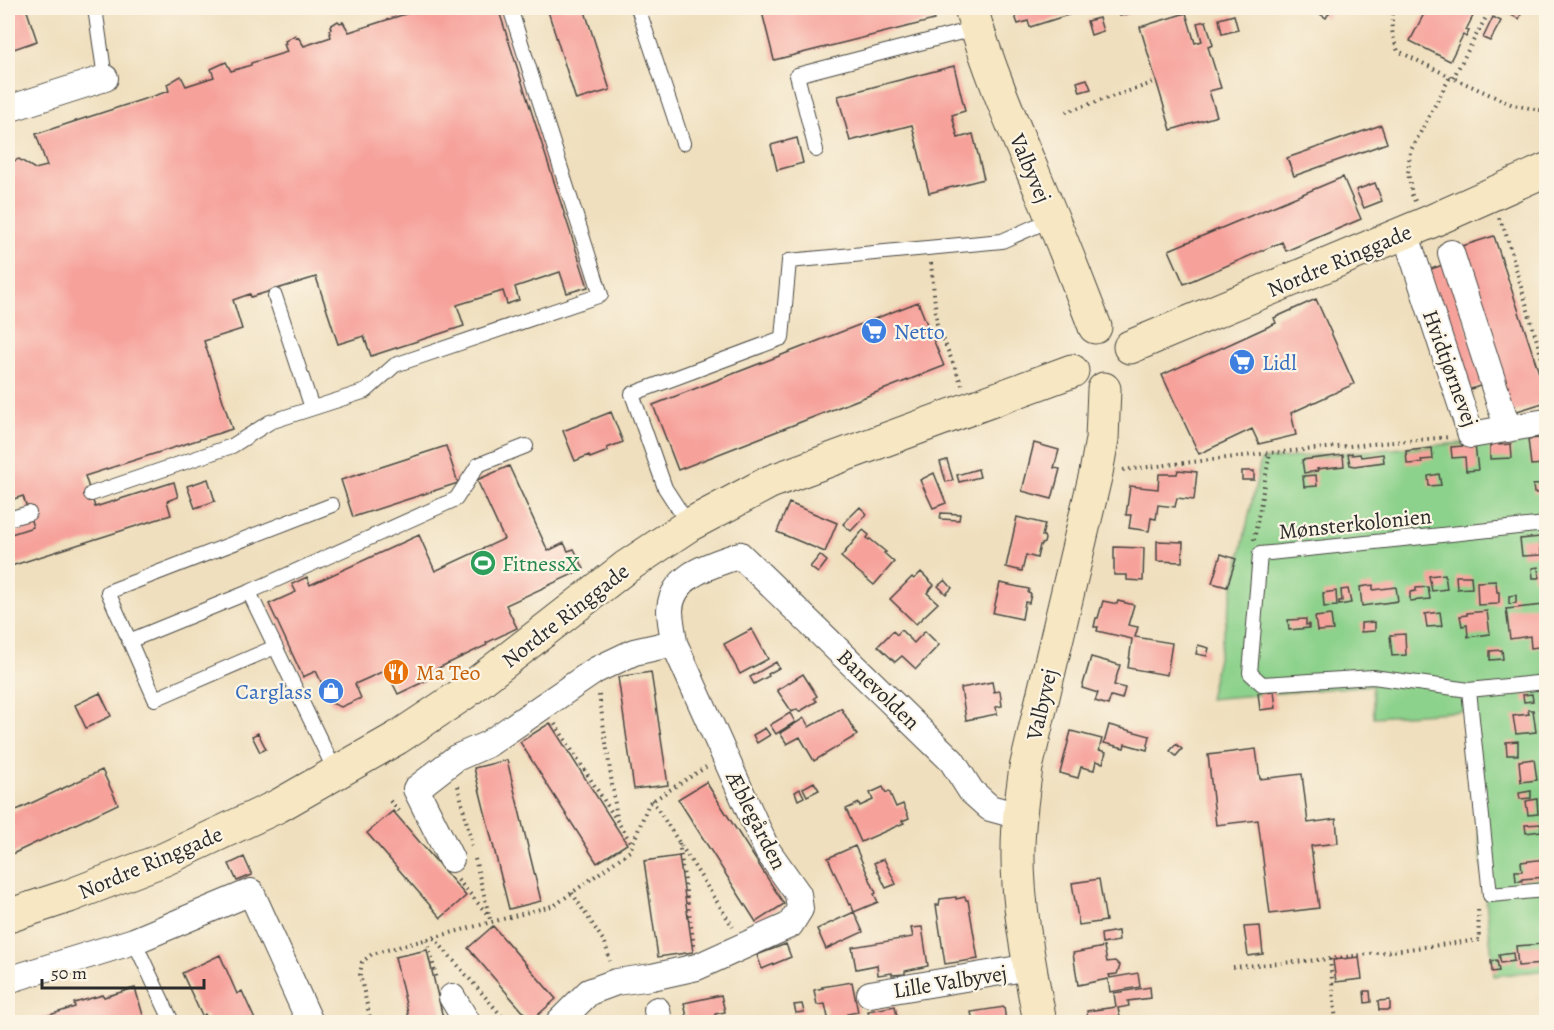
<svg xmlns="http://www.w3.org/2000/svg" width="1554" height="1030" font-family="Alegreya,serif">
<rect width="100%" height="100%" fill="#fcf5e5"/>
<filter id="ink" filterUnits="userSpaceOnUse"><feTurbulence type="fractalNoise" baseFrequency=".0167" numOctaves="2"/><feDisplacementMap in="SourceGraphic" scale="12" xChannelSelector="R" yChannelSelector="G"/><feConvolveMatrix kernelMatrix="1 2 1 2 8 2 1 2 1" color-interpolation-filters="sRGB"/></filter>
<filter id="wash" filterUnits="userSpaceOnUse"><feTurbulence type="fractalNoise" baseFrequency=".008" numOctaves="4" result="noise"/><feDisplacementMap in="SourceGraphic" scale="24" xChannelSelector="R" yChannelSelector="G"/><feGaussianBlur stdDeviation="1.35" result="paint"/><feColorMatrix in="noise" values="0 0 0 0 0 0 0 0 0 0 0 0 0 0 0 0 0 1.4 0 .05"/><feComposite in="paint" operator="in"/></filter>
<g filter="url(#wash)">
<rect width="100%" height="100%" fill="#efdfbe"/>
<!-- green -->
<path fill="#8dd28c" stroke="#5c7e5c" stroke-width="1.5" d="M1546,436V970L1494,976L1466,711L1374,717L1372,685L1209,699L1261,460Z"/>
<g id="blocks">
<!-- building -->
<path fill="#f6a29b" d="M8,8H26L37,41L8,51Z
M424,8H498L588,287L567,293L560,272L515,287L519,300L507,304L503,291L457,305L464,326L371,356L364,336L338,344L316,277L251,297L250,294L233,300L242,329L204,341L232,429L85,476L95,507L174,482L178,497L167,501L171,515L8,567V535L33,527L23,496L8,501V163L19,159L35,169L47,166L36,134L169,91L167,84L181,76L186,86L214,77L211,69L226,62L231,71L251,65V63L287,52L284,44H286L285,41L295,35L296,38L298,37L304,46L331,37L329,30L331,29L330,26L338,21L340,23L343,22L349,32Z
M547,8H584L610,90L576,100Z
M779,8H931L934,20L774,60L762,12Z
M1012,8H1090L1030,27L1028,21L1018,24Z
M1117,8H1150L1120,16Z
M1324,8H1332L1326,18L1320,14Z
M1427,8H1477L1466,30L1469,31L1466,37L1463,35L1450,61L1410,41Z
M1497,8H1513L1522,12L1519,19Z
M1186,13L1195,43L1202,41L1197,23L1206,21L1213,45L1208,47L1221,88L1209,91L1217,116L1171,130L1140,27Z
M1234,15L1238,30L1222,34L1219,19Z
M1493,17L1501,21L1490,41L1483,38Z
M1099,18L1103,31L1091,35L1087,21Z
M954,66L965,111L952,115L958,138L973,134L984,179L929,193L912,125L850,141L838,96Z
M1087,79L1091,89L1080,92L1077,82Z
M1381,125L1387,143L1294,176L1287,158Z
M797,138L803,163L777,170L771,145Z
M1343,177L1361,219L1286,251L1282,242L1184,284L1169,250Z
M1375,183L1382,201L1364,208L1356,190Z
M1494,236L1546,394V402L1511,413L1456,248Z
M1446,264L1486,384L1468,390L1428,270Z
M1316,299L1354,384L1291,413L1296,435L1259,444L1252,429L1199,454L1162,375L1276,323L1274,318Z
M918,302L944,366L678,470L653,405Z
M611,412L623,442L607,448L608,451L590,458L589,455L575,461L563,431Z
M1541,438L1542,450L1546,449V456H1543L1544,464L1531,465L1528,439Z
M1499,441V445L1511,444L1512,458L1490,459V446H1491V442Z
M1034,443L1059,450L1054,468L1060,469L1052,499L1022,491Z
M1475,445L1478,470L1466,471L1465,457L1452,458L1451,447Z
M446,446L458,483L353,517L341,480Z
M1432,448L1433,459L1421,460L1422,463L1407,464L1406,451Z
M1352,453V455L1360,454L1361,457L1383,454L1384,462L1354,466L1350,465L1348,454Z
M1343,455L1344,466L1317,469L1318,471L1304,473L1302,460Z
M947,460L953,480L946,482L940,462Z
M509,466L548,551L564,543L568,551L574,549L584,569L506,605L517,628L486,643L487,645L430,672L432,678L398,694L386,670L355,684L361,698L341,707L331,703L316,671L303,677L269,604L296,592L292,584L307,577L310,585L419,535L435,571L504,539L477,480Z
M978,469L980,477L959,482L957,475Z
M1178,470L1197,472L1194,500L1177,498L1175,507L1158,505L1156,519L1151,518L1149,531L1129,528L1131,515H1126L1130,486L1158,489L1159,474H1177Z
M1242,471H1254V480H1242Z
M934,473L946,503L933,508L920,480Z
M1439,474L1441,485L1429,486L1428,476Z
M1316,475L1317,486L1304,487L1303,476Z
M208,479L215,501L195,508L187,486Z
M1545,484V493H1534L1533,485Z
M789,503L837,523L825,552L777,532Z
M860,507L867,514L851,531L843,524Z
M941,513L960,514L959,520L940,519Z
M1017,517L1045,524L1042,536H1044L1045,539L1044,543L1040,545L1037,558L1026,555L1022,571L1006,567Z
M1419,519L1420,525L1409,527V520Z
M863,530L869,535L867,538L869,540L870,539L886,552L884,553L894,562L874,585L841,557Z
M1540,537L1541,555L1522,556L1520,539Z
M1157,541L1183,542L1182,562L1157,561Z
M1114,547L1144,548L1143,581L1127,580V575H1114Z
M1221,554L1236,559L1227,587L1212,583Z
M820,555L827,561L818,573L810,567Z
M1538,567L1539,578H1533L1532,568Z
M921,572L934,585L927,593L938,603L916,624L890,599L912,577L914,579Z
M1445,574L1447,589L1432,591L1429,576Z
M1456,576H1471L1472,588L1457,589Z
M945,580L952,588L946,594L938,586Z
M1496,581L1497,592H1499V602L1497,604L1478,605L1477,582Z
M1000,583L1029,589L1028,593L1031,594L1029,603L1025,602L1022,619L993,613Z
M1373,585V590L1396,587L1398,601L1362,606L1360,587Z
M1428,587L1430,599L1410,601V592L1416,591V588Z
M1348,589L1351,603L1339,605V601H1342L1341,590Z
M1336,591L1337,606L1324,607L1323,593Z
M1516,595V603L1509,604V596Z
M1103,601L1117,604L1118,601L1134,605L1128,625L1138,627L1135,637L1172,643L1167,675L1128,668L1132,639L1097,631L1098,627H1094L1096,618H1098Z
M1544,605L1546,623V646L1531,648L1530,636L1510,639L1506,609Z
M1487,611L1490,634L1468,637L1467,625L1462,626L1460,616L1467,615V613Z
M1440,612L1442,626L1427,627L1425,614Z
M1331,615L1333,630L1317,631L1315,617Z
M1306,619V625L1309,624V628L1289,630L1288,620Z
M1375,622V631L1361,632V623Z
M752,629L768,659L740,674L724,644Z
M901,630L914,643L925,631L939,645L916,669L902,656L895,662L878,646L893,631L897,635Z
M1405,634L1406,655L1392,656L1390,635Z
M1198,645L1209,648L1207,656L1196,654Z
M1502,650L1503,659L1490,660V651Z
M1091,657L1120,665L1114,685L1125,688L1122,699L1111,696L1108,705L1095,701L1098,693L1082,688Z
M776,662L779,668L768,674L769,676L754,684L750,677Z
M651,672L668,785L634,789L618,677Z
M803,674L817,696L814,698L817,701L799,712L797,709L792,712L777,690Z
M992,682L994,692L1000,691L1002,706L996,707L997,714L966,720L961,688Z
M1274,691L1276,708L1260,710L1258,693Z
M100,693L111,716L86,728L75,705Z
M1532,694L1533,701L1524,702L1523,695Z
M841,708L857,735L814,761L800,737L787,744L780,733L804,718L809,727Z
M1528,710H1533L1536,732L1516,734L1513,716L1529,714Z
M790,713L795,722L776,734L770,725Z
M550,723L627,844L597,863L520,742Z
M1109,725L1150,736L1147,750L1125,744L1124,748L1104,743Z
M765,728L770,735L757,743L753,735Z
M1071,731L1102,739L1099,750L1106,752L1103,763L1096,761L1094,770L1081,767L1078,778L1060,773Z
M258,733L266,749L260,752L252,736Z
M1518,741V755H1507L1506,742Z
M1176,744L1182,749L1176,756L1170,751Z
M1256,749L1260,779L1302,774L1308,823L1336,819L1338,843L1311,846L1319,908L1270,914L1258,820L1216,825L1208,755Z
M1534,759L1537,780L1521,782L1519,761Z
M507,760L541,901L509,909L474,768Z
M102,770L118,804L8,856V814Z
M706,782L784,904L756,922L678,799Z
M814,782L819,790L807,796L803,788Z
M883,787L886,793L889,791L896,807L903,804L909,818L902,821L904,823L861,842L846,809L859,803L860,806L873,800L870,793Z
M800,789L804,797L798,800L795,792Z
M1531,791V798L1520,799L1519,793Z
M1537,799L1538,814L1528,815L1526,801Z
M393,811L466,896L441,918L367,833Z
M1541,824V831L1526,833L1525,825Z
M855,846L876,893L874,894L878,902L854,912L851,904L849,905L828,858Z
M679,856L693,952L658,957L644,861Z
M244,857L252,875L237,881L229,864Z
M884,859L896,884L886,888L874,863Z
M1546,859V877L1522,879V881H1516L1515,871H1522L1521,862Z
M1099,879L1106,921L1079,925L1072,883Z
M956,897V899L965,897L966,900H968L978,959L945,964L936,905H939L940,899Z
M854,912L863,932L826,949L817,929Z
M493,926L556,999L531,1021L468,948Z
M1260,926L1263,954L1248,956L1244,927Z
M922,927L928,966L905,971V974L892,975V973L878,975L877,965L856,969L852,947L913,937L911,928Z
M1118,931L1119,941L1102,944L1101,934Z
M786,944L791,957L762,969L757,955Z
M1542,944L1543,964L1518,966L1516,946Z
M1104,947L1107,962L1115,961L1120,966L1117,974L1109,975L1110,978L1138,973L1140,987L1110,992L1108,979L1078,985L1073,953Z
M427,950L444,1022H410L395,957Z
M1513,953L1514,961L1501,963L1499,955Z
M220,955L237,994L242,991L256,1022H209L205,1014L202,1016L182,973Z
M1359,957L1362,979L1336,982L1333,960Z
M1497,960L1499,971L1492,972L1491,961Z
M852,982L858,1012L847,1014L848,1022H829L825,1004L817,1005L814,990L823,988L822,987Z
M1150,987L1151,998L1128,1001L1129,1006L1118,1008L1121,1022H1088L1087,1011L1116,1007L1114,993Z
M135,988L145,1022H27L75,1007L74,1003L103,995L104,997Z
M1364,991H1370L1371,1002L1365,1003Z
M721,995L725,1012L715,1014L716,1022H688L684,1003Z
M1390,1000V1010H1379L1378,1001Z
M802,1004L804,1012L796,1013L794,1005Z
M895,1006L898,1022H870L868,1011Z
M1004,1007L1006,1022H973L971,1012Z"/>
</g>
</g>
<g filter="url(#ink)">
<use href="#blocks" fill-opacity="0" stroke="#484641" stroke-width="1.5"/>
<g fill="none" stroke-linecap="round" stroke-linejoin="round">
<!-- lane casing -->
<g stroke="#484641" stroke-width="16">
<path id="lane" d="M95,8L105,78
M638,8L683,143
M816,150L797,75L977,28
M275,296L312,408
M91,494L232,446L270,422L366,391L395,365L601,295L510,8
M8,519L29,513
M689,525L665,488L632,394L782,338L789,261L1002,241L1052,219
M129,641L249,592
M275,647L155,699L108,592L332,505
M1546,682L1469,690L1490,895L1546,890
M1469,690L1373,677L1262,684L1250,673L1260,554L1546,524
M336,773L249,592L456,499L478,465L526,446
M134,941L172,1022"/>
</g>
<!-- street casing -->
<g stroke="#484641" stroke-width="28">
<path id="street" d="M8,109L105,78
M1405,232L1471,435L1546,422
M1451,253L1508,429
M451,859L416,789L456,758L488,744L596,670L634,652L674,643
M8,980L134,941L251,892L310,1022
M870,994L1030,967
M452,997L467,1022
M657,1010L659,1022
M559,1022L589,992L616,982L652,977L697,967L790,925L800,909L798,894L767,850L674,643C673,632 670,620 670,610C672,574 712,565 740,555L952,761L971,791L990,808L1019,816"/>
</g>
<!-- secondary casing -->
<g stroke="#484641" stroke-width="35">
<path id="secondary" d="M971,8C990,75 1019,139 1046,203C1063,244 1079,285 1095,327
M1130,347L1425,224L1546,170
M8,916L69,896L165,859L278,806L397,738L463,694L626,567L689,525L770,482L1072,371
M1040,1022C1030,967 1017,906 1018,850C1018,822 1022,795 1026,768L1096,473L1102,439L1104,389"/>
</g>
<!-- path -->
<path stroke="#484641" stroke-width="4" stroke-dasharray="1.5 4.5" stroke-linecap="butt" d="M1395,8C1389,23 1392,36 1398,51L1453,78L1513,105L1546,111
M1453,78L1491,8
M1066,112L1153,83
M1415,201L1412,195L1408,173L1410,152L1450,77
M1499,218L1505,231L1546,372
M931,263L937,324L962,385
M1123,470L1270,453L1450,437
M1254,540L1270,453
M599,695L617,818
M555,724L632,844
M458,786L472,846
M652,800L733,927
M390,801L401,813
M679,843L694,946
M475,859L491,923
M458,880L489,916
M572,893L605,943L610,961
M434,938L507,1022
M427,940L437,980
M1330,959L1336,1022
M1233,967L1330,959L1479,940L1478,907
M371,1022L360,975L362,962L372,954L555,905L630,851L649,803L706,767"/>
<!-- lane -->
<use href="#lane" stroke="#fff" stroke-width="14"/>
<!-- street -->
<use href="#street" stroke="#fff" stroke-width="26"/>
<!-- secondary -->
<use href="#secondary" stroke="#f7e8c3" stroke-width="33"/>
</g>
</g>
<!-- icons -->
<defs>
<g id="supermarket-disc" transform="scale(1.35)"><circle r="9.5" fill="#3f7fe0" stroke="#fcf5e5"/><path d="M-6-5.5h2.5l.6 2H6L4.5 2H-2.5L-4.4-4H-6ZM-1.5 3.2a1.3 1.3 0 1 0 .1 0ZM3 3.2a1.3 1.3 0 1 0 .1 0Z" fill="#fff"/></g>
<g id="stadium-disc" transform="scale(1.35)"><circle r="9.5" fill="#2e9e5b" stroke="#fcf5e5"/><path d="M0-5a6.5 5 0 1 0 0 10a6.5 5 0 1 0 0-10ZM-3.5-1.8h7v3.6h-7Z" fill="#fff"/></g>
<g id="restaurant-disc" transform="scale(1.35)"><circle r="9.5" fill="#e8710a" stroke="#fcf5e5"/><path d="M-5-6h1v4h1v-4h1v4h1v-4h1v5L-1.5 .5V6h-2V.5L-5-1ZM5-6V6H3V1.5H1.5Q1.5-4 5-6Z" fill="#fff"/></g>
<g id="shop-disc" transform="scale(1.35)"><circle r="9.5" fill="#3f7fe0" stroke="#fcf5e5"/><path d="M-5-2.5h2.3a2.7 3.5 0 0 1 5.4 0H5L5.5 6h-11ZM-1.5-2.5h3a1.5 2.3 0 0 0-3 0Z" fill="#fff"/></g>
</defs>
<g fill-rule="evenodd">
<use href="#supermarket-disc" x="874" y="331"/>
<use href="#supermarket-disc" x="1242" y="362"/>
<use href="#stadium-disc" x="483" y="563"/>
<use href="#restaurant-disc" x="396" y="672"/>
<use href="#shop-disc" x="331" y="691"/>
</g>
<g text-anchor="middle" stroke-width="4.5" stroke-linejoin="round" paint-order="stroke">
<!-- street labels -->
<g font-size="22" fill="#2b2b2b" stroke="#fcf5e5">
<text transform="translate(1031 168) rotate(67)" y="8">Valbyvej</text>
<text transform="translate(1339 260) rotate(-23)" y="8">Nordre Ringgade</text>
<text transform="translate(1451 368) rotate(70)" y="8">Hvidtjørnevej</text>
<text transform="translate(1355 523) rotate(-6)" y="8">Mønsterkolonien</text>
<text transform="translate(565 615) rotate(-38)" y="8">Nordre Ringgade</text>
<text transform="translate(879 689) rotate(44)" y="8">Banevolden</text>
<text transform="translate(1041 704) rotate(-77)" y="8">Valbyvej</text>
<text transform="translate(757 820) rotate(63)" y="8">Æblegården</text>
<text transform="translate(150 862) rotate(-23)" y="8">Nordre Ringgade</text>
<text transform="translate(950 981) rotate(-9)" y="8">Lille Valbyvej</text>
</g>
<!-- shop labels -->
<g font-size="22" fill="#366cbe" stroke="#fcf5e5" text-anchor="start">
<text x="894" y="339">Netto</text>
<text x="1262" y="370">Lidl</text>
<text x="312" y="699" text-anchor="end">Carglass</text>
</g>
<!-- leisure labels -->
<g font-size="22" fill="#27864d" stroke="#fcf5e5" text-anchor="start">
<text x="502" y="571">FitnessX</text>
</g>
<!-- food labels -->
<g font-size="22" fill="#c56008" stroke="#fcf5e5" text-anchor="start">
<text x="416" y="680">Ma Teo</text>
</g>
</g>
<!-- margin -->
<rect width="1554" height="1030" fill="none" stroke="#fcf5e5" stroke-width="30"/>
<!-- scale -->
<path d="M42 979v9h162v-9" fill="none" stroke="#2b2b2b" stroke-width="3"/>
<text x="51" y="979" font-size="18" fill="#2b2b2b" stroke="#fcf5e5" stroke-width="4.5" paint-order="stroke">50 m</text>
</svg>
